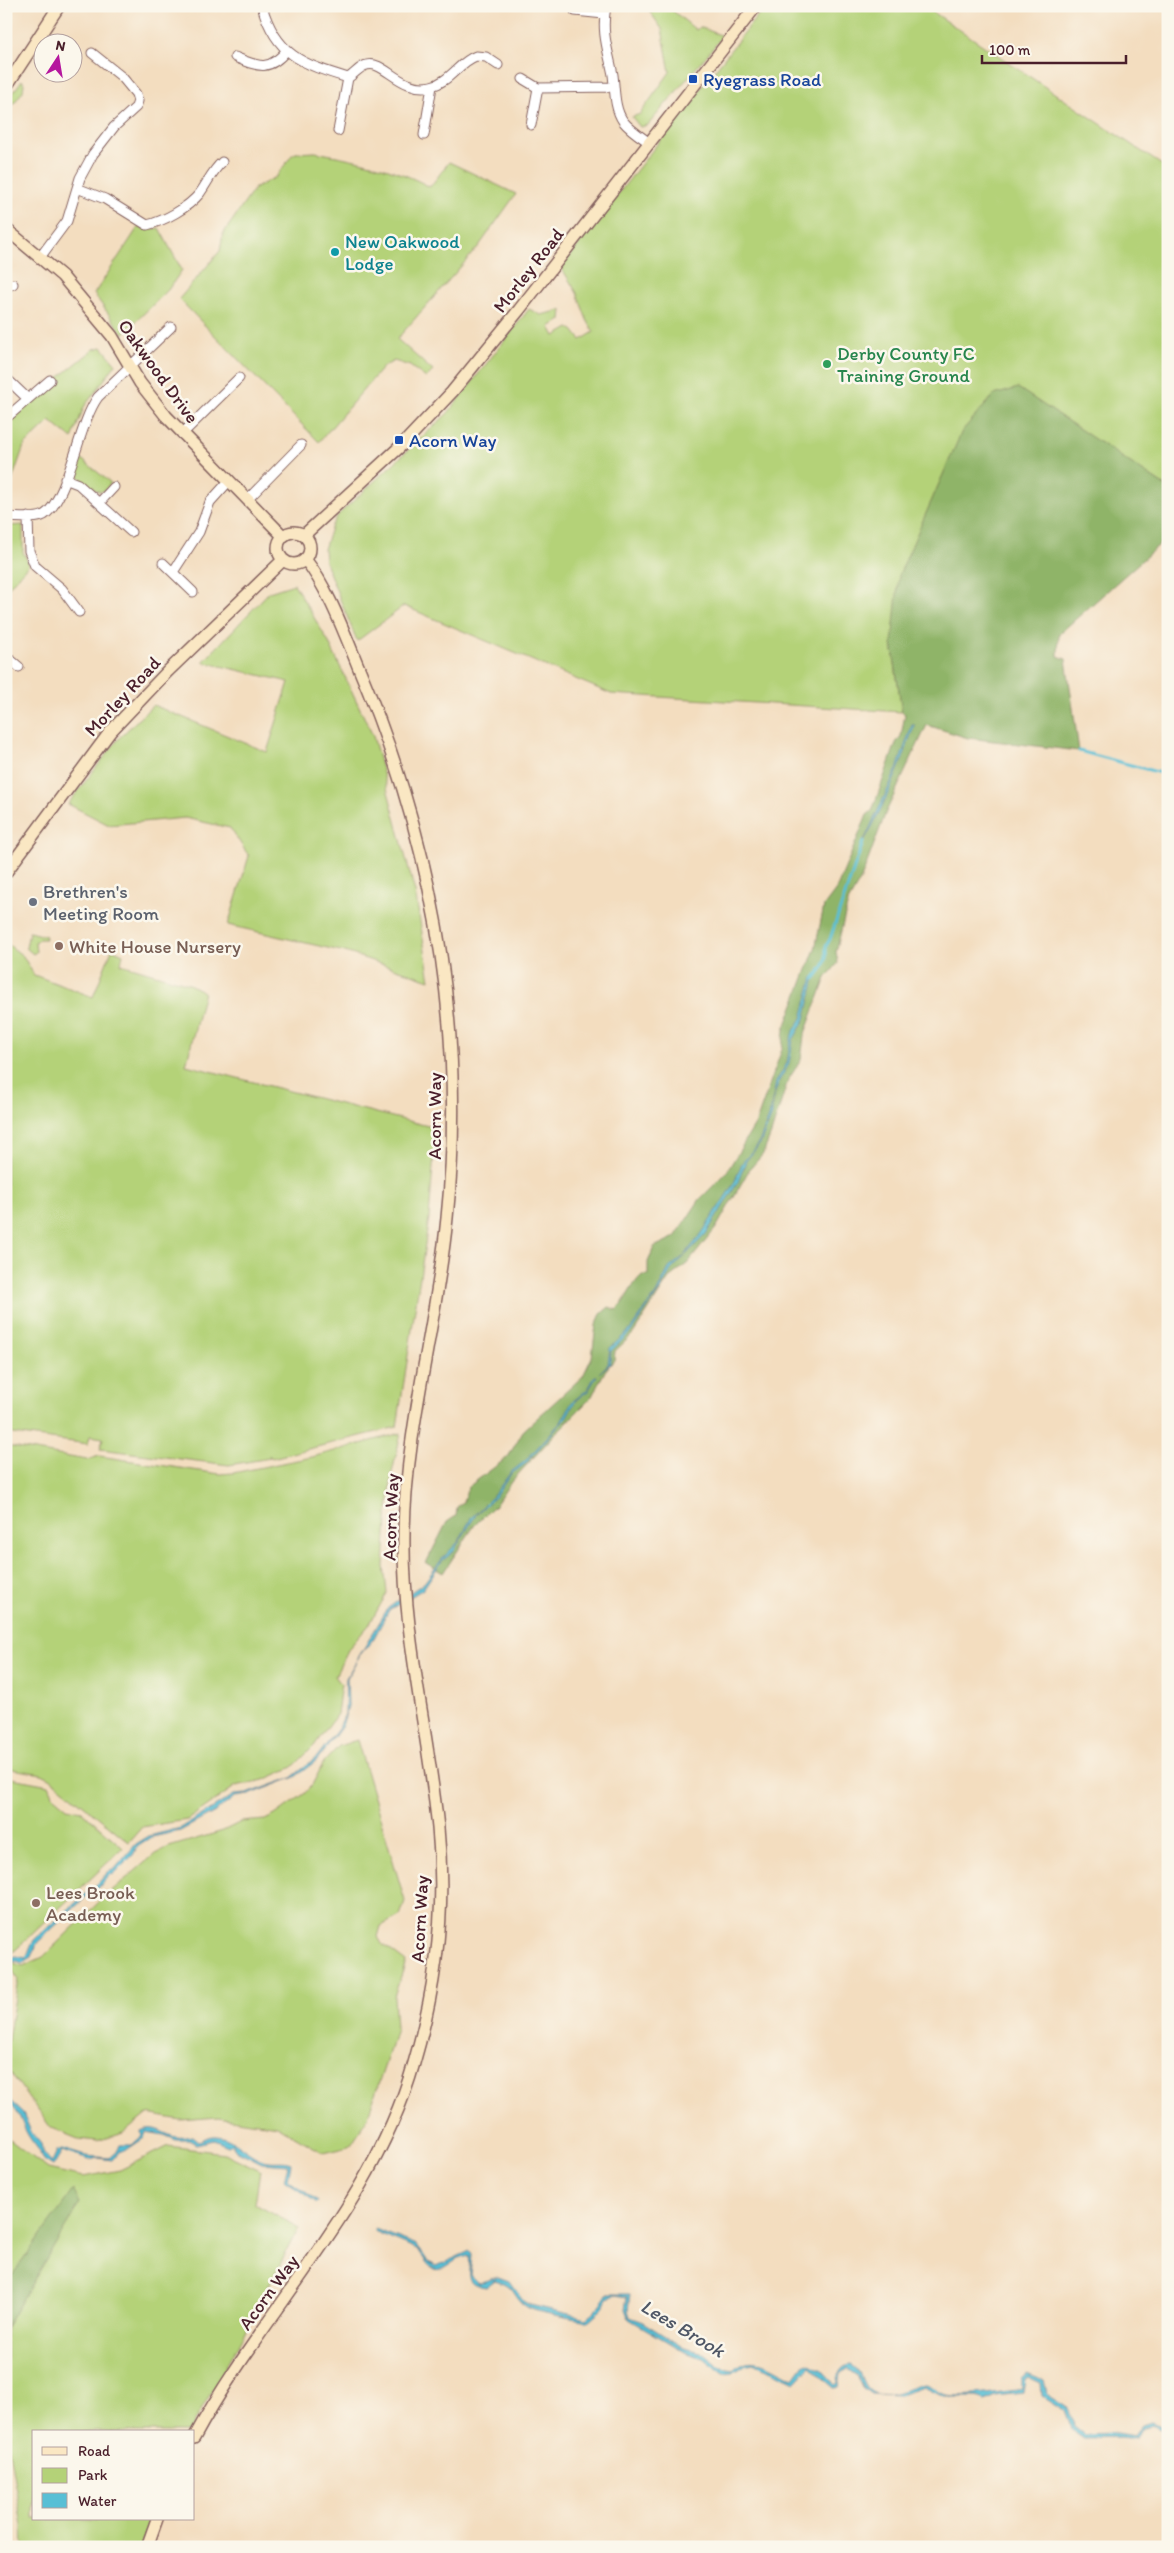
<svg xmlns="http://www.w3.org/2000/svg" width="1174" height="2553" font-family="Itim,sans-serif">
<rect width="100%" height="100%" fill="#fbf7ec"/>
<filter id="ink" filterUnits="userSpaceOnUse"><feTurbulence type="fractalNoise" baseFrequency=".02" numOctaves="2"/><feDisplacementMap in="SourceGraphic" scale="10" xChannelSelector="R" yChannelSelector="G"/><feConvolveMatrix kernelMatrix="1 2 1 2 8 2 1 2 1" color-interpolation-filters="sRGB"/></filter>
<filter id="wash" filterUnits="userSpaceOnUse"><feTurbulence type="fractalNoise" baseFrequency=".0096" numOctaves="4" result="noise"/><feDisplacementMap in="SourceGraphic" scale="20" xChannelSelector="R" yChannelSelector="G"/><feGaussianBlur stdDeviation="1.12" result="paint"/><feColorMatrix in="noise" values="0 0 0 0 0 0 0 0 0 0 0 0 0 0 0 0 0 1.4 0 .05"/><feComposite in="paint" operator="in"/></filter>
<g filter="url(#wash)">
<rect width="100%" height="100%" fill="#f3ddbf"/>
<!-- green -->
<path fill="#b4d278" stroke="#7f7852" d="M649,6H667L696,30L700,27L723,36L648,125L640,127L632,117L640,114L670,72L662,29L650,12Z
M765,6H924L1168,169V488L1018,389L892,643L902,712L611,694L404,606L357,641L325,562L324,549L332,525L338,515L448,413L529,309L541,315L562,310L561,320L550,327L555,336L569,328L573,330L581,340L594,332L587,320L577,293L561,267Z
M22,80L24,84L23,91L6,114V103Z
M315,152C354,159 394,167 430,187L449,162L516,194L479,246L397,339L433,371L426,378L410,366L394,361L383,367L319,442L179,299L220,251L223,234L255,188L276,177L292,155L296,153Z
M139,226L146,230L159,228L182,270L168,290L123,334L94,294Z
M102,347L116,364L84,407L72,439L50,421L24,446L6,497V426L35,397L94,349Z
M79,457L111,483L105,490L100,492C88,487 77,478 74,466Z
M23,525V552L29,564L6,590V526Z
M294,584L328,641L373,736L415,892L430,980L345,952L228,925L249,856L230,828L185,818L109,825L68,804L119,738L153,705L267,752L289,682L203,662L269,592Z
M29,932L46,936L45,939H39L35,943L36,952L33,954L26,948Z
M6,943L23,956L34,975L93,997L112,949L123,954L121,964L189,984L204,992L186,1065L436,1128L429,1218L397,1427L272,1458L269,1455L270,1458L229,1465L100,1449L103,1438L90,1436L88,1444L6,1433Z
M401,1433L392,1473L387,1519L384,1566L387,1593L369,1625L349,1648L335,1676L341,1684L337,1714L314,1746L293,1767L264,1780L236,1786L187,1820L142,1827L129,1842L50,1778L42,1774L6,1768V1446L87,1460L99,1456L220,1474L233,1473L312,1457Z
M357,1740L405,1901L400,1916L381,1926L378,1937L382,1944L406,1962L394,1996L396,2028L391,2046L366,2122L351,2145L345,2148L324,2153L277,2126L218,2117L181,2120L147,2114L124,2133L97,2141L78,2139L51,2128L10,2072L7,2046L18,1979L9,1965L11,1962L23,1966L43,1957L102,1899L155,1854L169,1847L223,1831L241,1822L265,1820L275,1815L304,1794L312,1785L324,1762L339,1746Z
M6,1777L49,1785L54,1797L67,1808L82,1811L123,1848L6,1959Z
M6,2137L48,2169L83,2177L120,2170L168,2146L224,2153L260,2170L255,2204L299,2228L239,2343L189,2432H34V2519H151L141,2547H23L22,2526L6,2433Z"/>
<!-- forest -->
<path fill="#8fb468" stroke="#6c6a4a" d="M1018,388L1168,488V537L1059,634L1058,656L1066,659L1079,751L968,738L927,725L886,812L861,879L848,902L836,952L838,963L826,978L804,1036L801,1060L788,1080L771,1134L763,1154L749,1170L716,1228L688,1263L670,1277L633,1334L615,1351L614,1360L605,1371L591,1398L555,1434L511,1482L496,1504L474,1526L443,1573L426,1563L447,1522L456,1516L457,1507L463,1502L468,1487L508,1457L523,1431L583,1376L592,1357L596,1325L601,1314L609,1307L617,1310C627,1299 631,1285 642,1275H648V1262L654,1247L675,1237L700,1199L726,1173L756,1123L782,1049L784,1030L815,949L824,906L836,890L867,815L872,811L896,743L901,736L905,714L902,712L892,643L899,575L962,431L994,395Z
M73,2190L80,2203L6,2327V2284Z"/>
<!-- water -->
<path fill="#58bfd5" stroke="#516f80" d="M912,725H915C908,739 906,754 899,768C888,794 876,821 862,845L897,769Z
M813,977L815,978L805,1019L793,1040L789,1064L779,1081L772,1102V1115L760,1144L746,1161L738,1182L706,1234L671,1270L660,1290L631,1332L611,1351L610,1364L599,1373L608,1364L610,1348L630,1330L656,1294L669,1268L684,1256L702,1233L734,1183L742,1163L758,1145L769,1117L776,1082L787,1063L792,1034L802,1018Z
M595,1376H597L588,1391L576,1400L566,1418L525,1464L511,1474L495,1497L477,1513L453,1552L442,1561L423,1589L389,1610L374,1638L359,1656L347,1678L348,1706L342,1726L317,1760L295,1777L249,1795L235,1797L215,1812L180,1831L152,1837L137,1847L133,1855L114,1874L109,1875L95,1892L90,1893L37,1943L32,1957L22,1963L17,1961L11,1962L6,1969L8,1959L15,1956L26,1958L34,1940L89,1891L93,1889L108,1872L115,1869L136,1844L149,1836L181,1828L234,1795L247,1794L291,1778L317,1757L338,1729L345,1714L346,1678L388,1608L424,1583L442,1559L459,1541L471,1518L493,1496L511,1472L525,1461L561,1422L572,1402L588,1389Z
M6,2083L8,2087V2099L23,2113L31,2132L41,2144L43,2154L52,2162L57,2151L62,2149L85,2156L109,2158L118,2150L120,2145H132L142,2136L141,2131C155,2124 164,2135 176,2137C181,2138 188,2137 192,2136L198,2141C203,2140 208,2136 213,2136C235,2135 248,2159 269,2161C277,2162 283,2160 291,2163L288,2180L318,2201L317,2203L284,2180L288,2165L262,2163L236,2150L232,2144L228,2146L214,2140L196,2144L189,2140H176L164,2135L146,2132L144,2138L125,2151H120L112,2160L98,2158L89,2160L62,2151L53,2166L42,2159C37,2144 35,2147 28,2135C19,2119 22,2114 6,2101Z
M375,2229L417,2245L428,2262L437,2266L470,2251L472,2254L470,2275L478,2283L498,2277L509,2281L523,2301L530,2305L586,2318L600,2306L607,2294H630L628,2310L630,2317L641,2321L684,2348L702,2352L722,2368L734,2370C752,2350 774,2370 794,2378L804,2364L808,2363L821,2370L835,2385L838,2383C838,2374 840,2366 851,2365C861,2370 860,2378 866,2387C880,2405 910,2386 925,2384C933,2385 938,2393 946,2395C958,2398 1008,2392 1021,2389V2378L1027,2373L1044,2380L1047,2394L1066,2406L1075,2426L1085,2434L1116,2433L1134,2436L1142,2425L1151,2422L1168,2429V2433L1152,2425L1141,2429L1136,2439L1120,2437L1084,2438L1071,2429L1064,2410L1042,2396L1041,2383L1028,2377L1025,2379L1023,2393L996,2396L985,2401L975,2397H944L924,2387L900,2395L871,2394L862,2387L857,2375L848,2369L841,2373L839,2387L834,2388L810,2366L795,2382L754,2363L745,2365L733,2373L724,2374L704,2358L685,2352L629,2319L625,2309L627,2297L616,2295L608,2298L603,2308L588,2321C575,2318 536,2313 527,2307C511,2297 517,2286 495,2280L486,2287C460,2283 472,2272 469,2256C441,2262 439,2287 418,2249L374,2231Z"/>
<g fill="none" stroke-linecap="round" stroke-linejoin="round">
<!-- stream -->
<path stroke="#58bfd5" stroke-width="3" d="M1079,751L1168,775
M814,979L823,967L826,959V946L830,939L863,842"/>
</g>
</g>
<g filter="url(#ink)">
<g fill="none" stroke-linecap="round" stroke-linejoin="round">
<!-- street casing -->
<g stroke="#85625f" stroke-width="11">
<path id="street" d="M262,6C276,55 302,64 348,78C355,74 360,66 367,65C384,60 401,93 431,86C450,82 459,62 476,56L486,57L498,65
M606,6C601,34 608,49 613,75C615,90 614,108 623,121C630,130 640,136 650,143
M575,11L604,14
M235,57C259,67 269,72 287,50
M523,79L538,88L614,87
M531,125L538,88
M338,131L348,78
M424,135L432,86
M77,188L105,199L147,225C164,221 188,208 200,193C208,182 212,171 222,162
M41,256L67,221L80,178L93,154L114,127L136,107L138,101L136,94L122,77L92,53
M6,287L13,284
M6,378L28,399
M6,418L50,380
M182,434L239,378
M65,479L78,484L131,532
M247,500L301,445
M100,502L114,487
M6,517C17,517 35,520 44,515C69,499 78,424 98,397L171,327
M28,517L29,551L35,566L62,589L79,612
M163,563L193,592
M173,572L199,532L210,502L229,481
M6,656L19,667"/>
</g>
<!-- secondary casing -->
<g stroke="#85625f" stroke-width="14">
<path id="secondary" d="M6,87L59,6
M6,229L62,276L112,336L140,383L166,416L283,536
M278 548a16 16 0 1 1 32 0a16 16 0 1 1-32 0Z
M304,535L403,444L452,392L519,310L756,6
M6,872L110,732L168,671L283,560
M194,2438C263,2310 373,2207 414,2063C436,1988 446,1906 438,1828C428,1729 402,1632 404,1532C406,1426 437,1323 447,1218C467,1027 432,841 358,666C344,632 328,588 305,559
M147,2547L157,2519"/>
</g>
<!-- street -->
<use href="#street" stroke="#fff" stroke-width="9"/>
<!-- secondary -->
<use href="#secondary" stroke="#fae7c3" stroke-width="11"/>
</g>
</g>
<!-- markers -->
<g fill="#1a4fb4" stroke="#fbf7ec" stroke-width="2">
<rect x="688" y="74" width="10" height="10" rx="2.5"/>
<rect x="394" y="435" width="10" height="10" rx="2.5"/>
</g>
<circle fill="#0f9aa8" stroke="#fbf7ec" stroke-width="2" cx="335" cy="252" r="5"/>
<circle fill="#2e9e5b" stroke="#fbf7ec" stroke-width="2" cx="827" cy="364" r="5"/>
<circle fill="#6b7280" stroke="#fbf7ec" stroke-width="2" cx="33" cy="902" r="5"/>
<g fill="#8d6e63" stroke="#fbf7ec" stroke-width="2">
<circle cx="59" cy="946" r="5"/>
<circle cx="36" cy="1903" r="5"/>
</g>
<g text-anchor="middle" stroke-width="5" stroke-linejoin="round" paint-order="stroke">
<!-- transit labels -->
<g font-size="19" fill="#164399" stroke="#fbf7ec" text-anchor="start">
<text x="703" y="86">Ryegrass Road</text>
<text x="409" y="447">Acorn Way</text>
</g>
<!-- culture labels -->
<g font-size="19" fill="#0d838f" stroke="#fbf7ec" text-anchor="start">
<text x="345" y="248">New Oakwood<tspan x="345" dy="22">Lodge</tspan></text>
</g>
<!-- street labels -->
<g font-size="19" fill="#4a1f2b" stroke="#fbf7ec">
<text transform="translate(528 270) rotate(-52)" y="7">Morley Road</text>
<text transform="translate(159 371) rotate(54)" y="7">Oakwood Drive</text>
<text transform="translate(122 696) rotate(-47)" y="7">Morley Road</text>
<text transform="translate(434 1116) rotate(-90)" y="7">Acorn Way</text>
<text transform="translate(390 1517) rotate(-88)" y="7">Acorn Way</text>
<text transform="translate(419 1919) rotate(-87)" y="7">Acorn Way</text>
<text transform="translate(268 2292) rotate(-54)" y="7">Acorn Way</text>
</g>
<!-- leisure labels -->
<g font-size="19" fill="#27864d" stroke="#fbf7ec" text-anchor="start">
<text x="837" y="360">Derby County FC<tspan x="837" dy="22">Training Ground</tspan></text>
</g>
<!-- worship labels -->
<g font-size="19" fill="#5b616d" stroke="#fbf7ec" text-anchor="start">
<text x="43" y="898">Brethren's<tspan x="43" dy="22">Meeting Room</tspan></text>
</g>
<!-- education labels -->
<g font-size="19" fill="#785e54" stroke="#fbf7ec" text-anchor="start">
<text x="69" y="953">White House Nursery</text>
<text x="46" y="1899">Lees Brook<tspan x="46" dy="22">Academy</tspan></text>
</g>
<!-- water labels -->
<g font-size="20" font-style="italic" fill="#4f5766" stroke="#fbf7ec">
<text transform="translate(683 2328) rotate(31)" y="7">Lees Brook</text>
</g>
</g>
<!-- margin -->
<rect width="1174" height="2553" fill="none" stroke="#fbf7ec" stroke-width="25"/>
<!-- legend -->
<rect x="32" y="2430" width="162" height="90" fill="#fbf7ec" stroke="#b4a19f"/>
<rect x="42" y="2447" width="25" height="8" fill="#fae7c3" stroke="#b4a19f"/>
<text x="78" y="2456" font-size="15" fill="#4a1f2b">Road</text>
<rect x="42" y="2468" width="25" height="15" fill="#b4d278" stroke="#b4a19f"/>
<text x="78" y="2480" font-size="15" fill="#4a1f2b">Park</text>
<rect x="42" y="2493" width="25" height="15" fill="#58bfd5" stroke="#b4a19f"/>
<text x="78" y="2506" font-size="15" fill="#4a1f2b">Water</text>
<!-- north arrow -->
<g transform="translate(58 58) rotate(12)"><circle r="24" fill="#fbf7ec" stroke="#b4a19f"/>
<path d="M0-4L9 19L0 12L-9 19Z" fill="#b5179e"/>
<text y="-8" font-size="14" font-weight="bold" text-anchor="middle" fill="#4a1f2b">N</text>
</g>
<!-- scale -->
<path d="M982 55v8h144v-8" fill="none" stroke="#4a1f2b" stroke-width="2.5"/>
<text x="989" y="55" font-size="15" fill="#4a1f2b" stroke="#fbf7ec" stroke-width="4" paint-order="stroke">100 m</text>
</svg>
